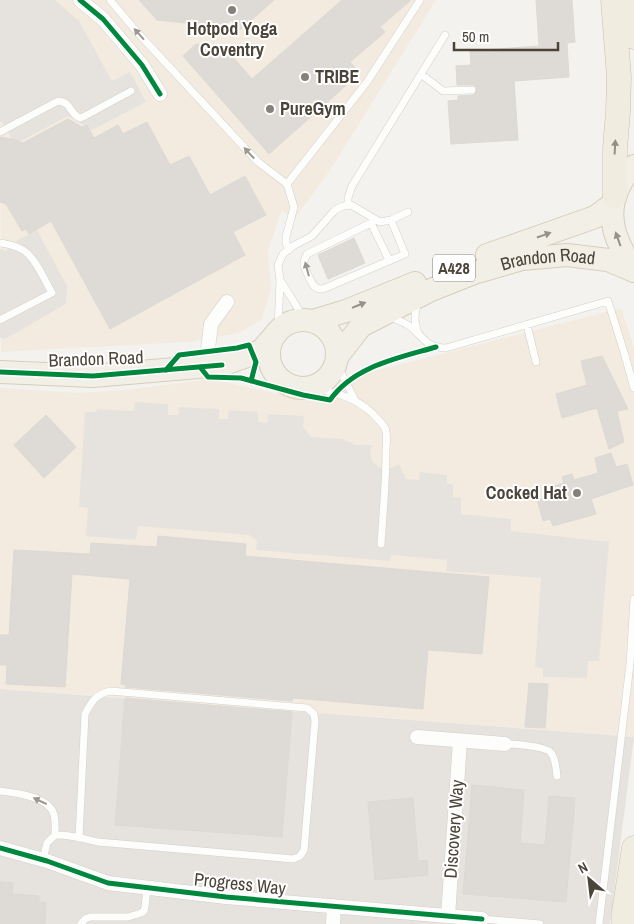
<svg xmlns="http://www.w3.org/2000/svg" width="634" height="924" font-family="'Archivo Narrow',sans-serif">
<rect width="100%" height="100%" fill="#f4f2ee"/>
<!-- commercial -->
<path fill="#f3ebdf" d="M0,0H436L329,172L293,221L282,209L268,251L271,289L262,319L239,333L187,342L1,352Z
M621,308L634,347V737L0,689V388L79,393L134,389L211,379L306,400L355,376Z"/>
<!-- industrial -->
<path fill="#e6e2de" d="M0,689L634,737L610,924H0Z"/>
<!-- parking -->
<path fill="#e6e3df" d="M0,0H55L79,21L112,81L130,72L146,102L92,130L68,116L15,144L2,121L0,122Z
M37,230L67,286L66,304L5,339L0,338V249L6,251L18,240Z
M135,402L168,404V415H178L179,407L219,409V419H228L229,410L258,412V422L267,423L268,414L304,416L303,427L311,437L342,439L356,445H372L370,452L372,461L377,466L381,468H391L399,464L406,479L419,480L420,472L447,475V484H453V497L461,498V514L511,519V531L609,542L599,661H588L587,678L543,677V668L535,667L541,578L446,571L447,560L391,555L390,561L256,550L257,540L249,535L138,526L136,540L86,536L88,508L79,507L85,412H96L97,409L134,411Z"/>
<!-- building -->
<path fill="#dedbd6" stroke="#dcd9d4" d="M139,0H274L240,30L231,20L225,25L197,23L192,18L187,23L157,20Z
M342,0H411L380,27L385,32L350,62L360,73L269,154L183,56L196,44L225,48L252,79Z
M536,0H572L575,42L567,43L569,77L514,81L518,140L451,144L448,101L458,100V96L474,95L477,90L476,87L474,85H457L456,66L471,65L470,51L539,46Z
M68,119L82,127L87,125L94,138L118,125L123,134L147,122L170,165L189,156L210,195L245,176L266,215L233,232L245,255L110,329L51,221L29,234L26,229L22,231L6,204L0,202V137L12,139L23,143Z
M354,238L365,263L328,279L318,255Z
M602,356L628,409L617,411L624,442L609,449L597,408L562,418L556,394L587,385L581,361Z
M46,415L76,447L44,478L14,445Z
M611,453L616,467L627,464L633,485L591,499L596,514L553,526L550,519L543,521L537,499L545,498V489L564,483L562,477L572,474L574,480L598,473L595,458Z
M158,536L246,544L245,556L489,577L482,654L428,650L423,709L293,698L292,701L125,687L126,685L121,684L130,579L72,574L65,687L6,684L7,665H0V635H9L14,550L90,554L91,543L157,547Z
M529,683L548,684L545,728L525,727Z
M125,698L292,712L282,837L115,825Z
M472,785L524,790L520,843L545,845L549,796L575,798L566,902L463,894Z
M413,798L418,861L427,860L428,875L375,880L368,802Z
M0,882L13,883L12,894L39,896V902L46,903L45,924H0Z"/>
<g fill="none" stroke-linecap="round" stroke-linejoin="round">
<!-- service casing -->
<g stroke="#d2d0cb" stroke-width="8">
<path id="service" d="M110,0L137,32L258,162L287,184
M421,74L443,91L472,90
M0,132L58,101C72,102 69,114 80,118L83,117L131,91
M348,205V198L352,186L445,35
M373,222L371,223L389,260
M371,223L307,254C305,258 303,261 304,266C305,268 306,271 307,273C311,281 313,290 323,289L405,254L391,220
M0,243C8,244 16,246 23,250C35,257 45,281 52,293L0,320
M289,250L286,243V237L294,207L287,184L367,82L420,0
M280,280L291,297L304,319
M390,317C398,320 406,323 412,328C426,340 426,347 446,348L608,301L624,352L634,388
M527,325L536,362
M278,331L280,280L278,265L283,254L293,246L312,236L335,210L343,206L351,205L380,222L391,220L408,212
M418,333C414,321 414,313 418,302
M336,363L355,400
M309,387C332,392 354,396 372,413C376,417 382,423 385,428C388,435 386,444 386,451C386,482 383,513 381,544
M505,744C514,744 546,746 551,753C556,759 556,769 557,776
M0,791C15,793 46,796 53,812C56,818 55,828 55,835
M43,860L47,843L55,835C70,834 84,839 98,842L293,859L300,856L304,850L315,721L314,714L307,708L110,691C95,695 92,701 85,714L79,838
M482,919L540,924
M81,924L85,919L90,917H128L141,913L144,911L145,907L147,888
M599,924L630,664L634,599"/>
</g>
<!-- minor casing -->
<g stroke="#d2d0cb" stroke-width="15">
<path id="minor" d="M80,0L103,19L142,65L160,94
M206,366L211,324L227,302
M417,737L505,744
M0,848L47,861L108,883L226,897L482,919
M448,916L460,741
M333,924L334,906"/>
</g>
<!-- primary casing -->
<g stroke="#d6cebb" stroke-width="24">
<g id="primary">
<path d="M487,255L595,217L613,204"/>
<path d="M634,271C618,245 604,219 618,189C622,180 627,172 634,166"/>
<circle cx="303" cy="354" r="34"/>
<path d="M313,321L346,311L415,283"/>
<path id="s1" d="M337,357L361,326L431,290L474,273L522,259L567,255L608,260L634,271"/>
<path d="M0,372L93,376L222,365L261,351L275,335"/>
</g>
</g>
<!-- trunk casing -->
<g stroke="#ccbfa9" stroke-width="25">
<path id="trunk" d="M613,0L619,77L618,112L615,148V196
M626,0L634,37
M624,924V912L634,848"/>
</g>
<!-- service -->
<use href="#service" stroke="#fdfdfc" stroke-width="7"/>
<!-- minor -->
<use href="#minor" stroke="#fdfdfc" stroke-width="14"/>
<!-- primary -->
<use href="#primary" stroke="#f2efe6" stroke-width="22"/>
<!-- trunk -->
<use href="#trunk" stroke="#f0ece0" stroke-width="24"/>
<!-- cycleway casing -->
<g stroke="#fff" stroke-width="8">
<path id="cycleway" d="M80,0L103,19L142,65L160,94
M200,367L208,377L241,378L303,395L330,400C354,366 398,358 436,347
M166,370L179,355L237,348L249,345L256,362L251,381
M0,372L93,376L222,365
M0,848L47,861L108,883L226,897L482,919"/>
</g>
<!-- cycleway -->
<use href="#cycleway" stroke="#00873e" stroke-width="5"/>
</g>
<!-- one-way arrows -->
<defs><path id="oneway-solid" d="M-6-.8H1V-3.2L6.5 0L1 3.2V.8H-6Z" transform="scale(1.25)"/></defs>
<g fill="#9b9791">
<use href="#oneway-solid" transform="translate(139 34) rotate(-132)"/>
<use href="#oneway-solid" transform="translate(249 153) rotate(-133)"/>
<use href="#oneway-solid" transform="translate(307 269) rotate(-105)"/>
<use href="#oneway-solid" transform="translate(40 801) rotate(-155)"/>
</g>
<use fill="#959084" href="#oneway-solid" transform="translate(615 147) rotate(-87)"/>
<g fill="#969187">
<use href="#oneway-solid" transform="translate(544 235) rotate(-19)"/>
<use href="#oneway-solid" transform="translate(618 239) rotate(-110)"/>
<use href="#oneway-solid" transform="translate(359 305) rotate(-22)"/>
</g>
<!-- markers -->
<g fill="#868178" stroke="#fff" stroke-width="2">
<circle cx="232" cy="10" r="5"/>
<circle cx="305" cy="77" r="5"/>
<circle cx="270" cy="109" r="5"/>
<circle cx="577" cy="493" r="5"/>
</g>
<g text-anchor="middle" stroke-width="4" stroke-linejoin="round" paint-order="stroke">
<!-- shield labels -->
<rect fill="#fff" stroke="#817c74" stroke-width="1" x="433" y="254.5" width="42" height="27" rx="4"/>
<g font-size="16" font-weight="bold" fill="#4b4439">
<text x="454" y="274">A428</text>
</g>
<!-- poi labels -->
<g font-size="18" font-weight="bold" fill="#4b4439" stroke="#fff" text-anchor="start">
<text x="232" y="35" text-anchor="middle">Hotpod Yoga<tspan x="232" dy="21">Coventry</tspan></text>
<text x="315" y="83">TRIBE</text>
<text x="280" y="115">PureGym</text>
<text x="567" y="499" text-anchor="end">Cocked Hat</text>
</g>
<!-- street labels -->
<g font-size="18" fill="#4b4439" stroke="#fff">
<text dy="6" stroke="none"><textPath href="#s1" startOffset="240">Brandon Road</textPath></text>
<text transform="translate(96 359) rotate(-2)" y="6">Brandon Road</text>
<text transform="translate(454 829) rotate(-86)" y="6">Discovery Way</text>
<text transform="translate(240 884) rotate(6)" y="6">Progress Way</text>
</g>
</g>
<!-- north arrow -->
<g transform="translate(589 879) rotate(332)" stroke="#ffffff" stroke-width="4" paint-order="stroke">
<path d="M0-4L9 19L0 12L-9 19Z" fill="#4b4439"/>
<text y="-8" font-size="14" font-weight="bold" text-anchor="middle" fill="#4b4439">N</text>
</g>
<!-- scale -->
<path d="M454 42v8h104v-8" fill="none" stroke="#4b4439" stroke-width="2.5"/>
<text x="462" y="42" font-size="15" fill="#4b4439" stroke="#ffffff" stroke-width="4" paint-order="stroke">50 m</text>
</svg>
